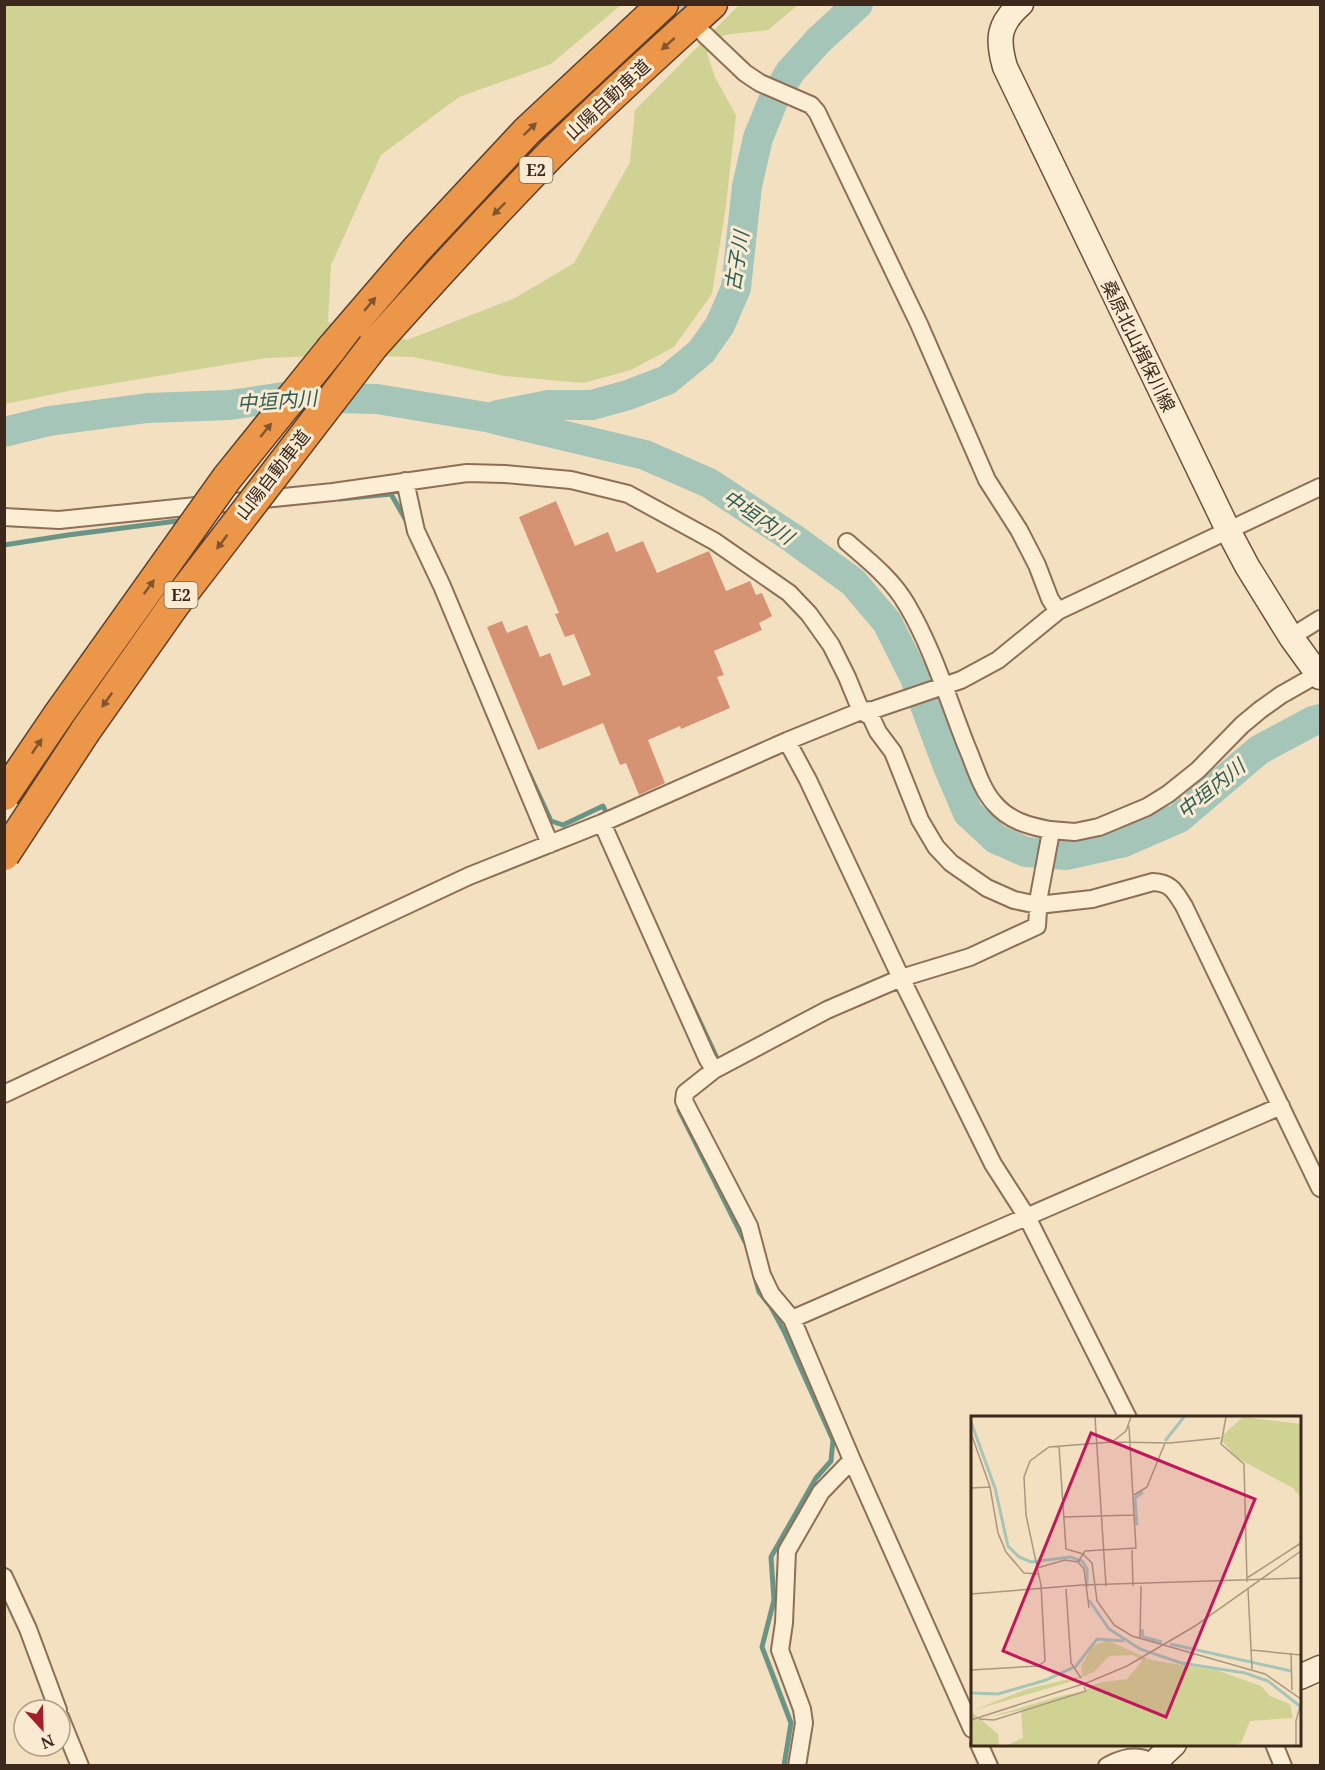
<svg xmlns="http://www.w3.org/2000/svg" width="1325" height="1770" font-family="'Noto Serif','Noto Sans JP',serif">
<rect width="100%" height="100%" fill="#f3e0c1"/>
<!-- green -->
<path fill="#d0d293" d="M5,5H621L551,64L459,97L381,155L331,265L328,322L407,340L515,298L574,263L630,162L635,110L739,5H798L768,30L724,35L707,53L715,77L736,115L726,206L712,294L674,347L631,370L583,383L504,376L413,357L342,355L266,358L74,390L5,404Z"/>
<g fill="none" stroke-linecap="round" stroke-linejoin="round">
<!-- stream -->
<path stroke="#6a9486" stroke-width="5" d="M340,499L391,494L407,522
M4,545L68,535L185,520
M528,771L551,821L563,825L603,806L608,816
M686,992L716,1056
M679,1110L745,1242
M755,1277L759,1292L771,1307L784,1331L833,1440L831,1461L816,1478L771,1557L774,1600L762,1647L791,1723L784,1766"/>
<!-- river -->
<path stroke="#a4c5b8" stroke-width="30" d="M498,415L549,405H592L628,395L667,380L701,352L720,325L736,288L747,186L758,138L773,101L790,72L819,40L858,4
M4,432L49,421L148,408L230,405L284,397L377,399L486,417L645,455L709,483L791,537L853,582L887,622L915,678L947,764L968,813L996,839L1026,852L1066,855L1124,842L1179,818L1259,750L1313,721L1320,719"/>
</g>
<!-- building -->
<path fill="#d59373" d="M556,501L575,546L608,532L616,552L643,541L657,573L709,551L726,591L750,581L756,595L762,593L772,616L759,623L762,630L714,651L724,675L717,677L730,708L681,729L680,726L648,740L665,783L639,795L626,763L620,765L603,723L538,750L487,627L502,621L507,633L527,625L540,657L550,653L563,686L591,675L574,634L565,637L555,614L559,613L519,517Z"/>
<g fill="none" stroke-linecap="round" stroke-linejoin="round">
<!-- street-tunnel -->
<path stroke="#cebba0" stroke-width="16" stroke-dasharray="16 8" stroke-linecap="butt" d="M678,4L698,26"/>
<!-- street casing -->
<g stroke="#8e6f56" stroke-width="20">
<path id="street" d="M704,34L745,73L760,83L811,105L817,112L919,324L987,480L1019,530L1037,565L1050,599L1058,611
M405,481L416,531L442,586L550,844
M4,517L59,520L333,492L467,473L505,474L571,480L628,494L714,541L789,593L809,614L831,645L847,677L861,711L871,717L878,732L893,752L920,820L936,847L951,863L987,888L1014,900L1038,905L1092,899L1153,882C1172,883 1175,892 1184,906L1320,1188
M1291,637L1320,619
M787,741L808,780L901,978L993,1164L1027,1217L1128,1418
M602,823L707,1058L714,1070
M1050,830L1075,832L1099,827L1147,807L1168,794L1198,770L1242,725L1260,710L1281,695L1318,674
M4,1094L469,876L602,823L787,741L861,711L873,710L961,680L998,660L1058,611L1320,487
M792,1319L771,1294L762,1275L749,1226L684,1101L685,1093L714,1070L827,1010L901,978L970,957L1037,926L1039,896L1050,837V830C1029,826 1009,821 994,803C981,789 974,763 966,745C948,699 932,647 907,605C893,580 869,561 847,542
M4,1577L28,1629L58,1710
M60,1717L80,1766
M972,1729L852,1460L792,1319L1281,1106
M979,1744L989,1766
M1274,1744L1283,1766
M797,1766L804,1723L802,1709L780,1650L784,1623L787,1551L821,1492L852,1460
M1107,1766C1122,1758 1138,1753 1153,1763"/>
</g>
<!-- secondary casing -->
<g stroke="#705039" stroke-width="27">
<path id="secondary" d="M1021,4C998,24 997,39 1005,67L1228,530L1247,566L1291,637L1320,677
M1300,1677L1320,1668
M1151,1766L1174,1744"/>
</g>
<!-- highway casing -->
<g stroke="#5c3d2b" stroke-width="33">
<path id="highway" d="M373,346C430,282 489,218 549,156C601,104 657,54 712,4
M332,348L417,249L527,131L663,4"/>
</g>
<!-- street -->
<use href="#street" stroke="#fcedd5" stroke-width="16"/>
<!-- secondary -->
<use href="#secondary" stroke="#fcedd5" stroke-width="24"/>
<!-- highway -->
<use href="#highway" stroke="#eb9648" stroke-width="30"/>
<!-- highway-bridge casing -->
<g stroke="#5c3d2b" stroke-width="33" stroke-linecap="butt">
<path id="highway-bridge" d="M4,795L59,714L227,478L332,348
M4,855L86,730L174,605L373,346"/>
</g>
<!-- highway-bridge -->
<use href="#highway-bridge" stroke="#eb9648" stroke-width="30"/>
</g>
<!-- one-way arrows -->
<defs><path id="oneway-solid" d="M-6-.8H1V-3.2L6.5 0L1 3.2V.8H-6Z" transform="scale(1.5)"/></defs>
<g fill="#82552e">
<use href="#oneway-solid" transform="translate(668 44) rotate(138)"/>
<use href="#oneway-solid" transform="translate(530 129) rotate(-44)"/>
<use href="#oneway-solid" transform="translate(499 209) rotate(134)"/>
<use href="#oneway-solid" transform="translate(370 304) rotate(-50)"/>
<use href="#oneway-solid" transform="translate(266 430) rotate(-51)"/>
<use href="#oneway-solid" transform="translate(222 542) rotate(127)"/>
<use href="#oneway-solid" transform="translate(149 587) rotate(-54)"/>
<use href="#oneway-solid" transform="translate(107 700) rotate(125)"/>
<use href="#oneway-solid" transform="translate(37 746) rotate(-56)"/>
</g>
<g text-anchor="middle" stroke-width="6" stroke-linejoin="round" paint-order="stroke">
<!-- shield labels -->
<g fill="#f9ead1" stroke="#756352" stroke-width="1.5">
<rect x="519.5" y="157" width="33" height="26" rx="4.5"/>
<rect x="164.5" y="582" width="33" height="26" rx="4.5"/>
</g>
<g font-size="16" font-weight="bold" fill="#3c291c">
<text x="536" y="176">E2</text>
<text x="181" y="601">E2</text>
</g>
<!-- street labels -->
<g font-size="18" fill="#3c291c" stroke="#f9ead1">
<text transform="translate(608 100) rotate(-43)" y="6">山陽自動車道</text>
<text transform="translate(1138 346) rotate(64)" y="6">桑原北山揖保川線</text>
<text transform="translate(273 475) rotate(-52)" y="6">山陽自動車道</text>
</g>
<!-- water labels -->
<g font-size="20" font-style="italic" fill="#2a5e56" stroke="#f9ead1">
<text transform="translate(737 261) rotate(-81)" y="7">古子川</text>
<text transform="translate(277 401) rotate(-4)" y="7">中垣内川</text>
<text transform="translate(758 517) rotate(34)" y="7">中垣内川</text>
<text transform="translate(1211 789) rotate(-39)" y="7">中垣内川</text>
</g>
</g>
<!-- overview -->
<g transform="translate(971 1416)">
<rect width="330" height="330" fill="#f3e0c1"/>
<path d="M272,1L330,8V82L322,72L266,42L251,25V20ZM136,224L180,244L248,255L290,270L299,280L319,288L322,302L279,305L270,327L263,329H36L52,322L50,294L11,303L97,278L113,277L119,270L131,266L156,263L171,245L162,239L138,240L123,256L102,265L3,294L56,273L111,260L110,250L122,230ZM0,295L27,318L28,329H0Z" fill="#d0d293"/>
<path fill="none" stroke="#a4c5b8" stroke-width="3" d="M0,6L24,72L37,130L48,141L60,146L99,141L111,145L116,153V171M194,25L213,1M166,109L164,82L172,76M118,184L138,213L169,233L210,247L274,257L297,265L330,291M171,213L172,221L191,226M199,228L320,255M0,277L27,278L75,264L105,250L126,223L153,225"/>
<path fill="none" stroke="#aa977f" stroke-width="1.5" d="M124,1L135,170M255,1L250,28L273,48L276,166M0,17L19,71M141,26L199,27L249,22M88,30L95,133L112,138L121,147L126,185L143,209L161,220L294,258L330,283M0,72L19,71L27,117L35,136L53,157L68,158M163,79L176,71L194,27M92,101L163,99L158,10M161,134L162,170M66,152L94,144L107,146M276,162L330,127M95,173L100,247L110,262M277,173L281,253M0,178L111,169L330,162M118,192L113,153L107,146L114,135L165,132L163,99M169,222L170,170M280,234L330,239M320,237L321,274M0,254L67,250L74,245L70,169L55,99L53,61L59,45L78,31L141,26L155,15L160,1M8,303L23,304L115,275L113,271M0,304L118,266L156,250L224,210L330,135M325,329V305L330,287"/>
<path fill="#c2185b" fill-opacity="0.15" stroke="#c2185b" stroke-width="3" d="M120,17L284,83L195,301L32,235Z"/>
<rect width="330" height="330" fill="none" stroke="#3c291c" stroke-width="3"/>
</g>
<!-- border -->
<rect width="1325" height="1770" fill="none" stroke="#3c291c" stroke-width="12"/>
<!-- north arrow -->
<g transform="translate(42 1728) rotate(158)"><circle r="28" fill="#f9ead1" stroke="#ad9d89" stroke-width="1.5"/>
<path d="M0-4.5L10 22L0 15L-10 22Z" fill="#a41f2c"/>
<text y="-9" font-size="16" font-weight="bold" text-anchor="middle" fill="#3c291c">N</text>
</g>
</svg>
